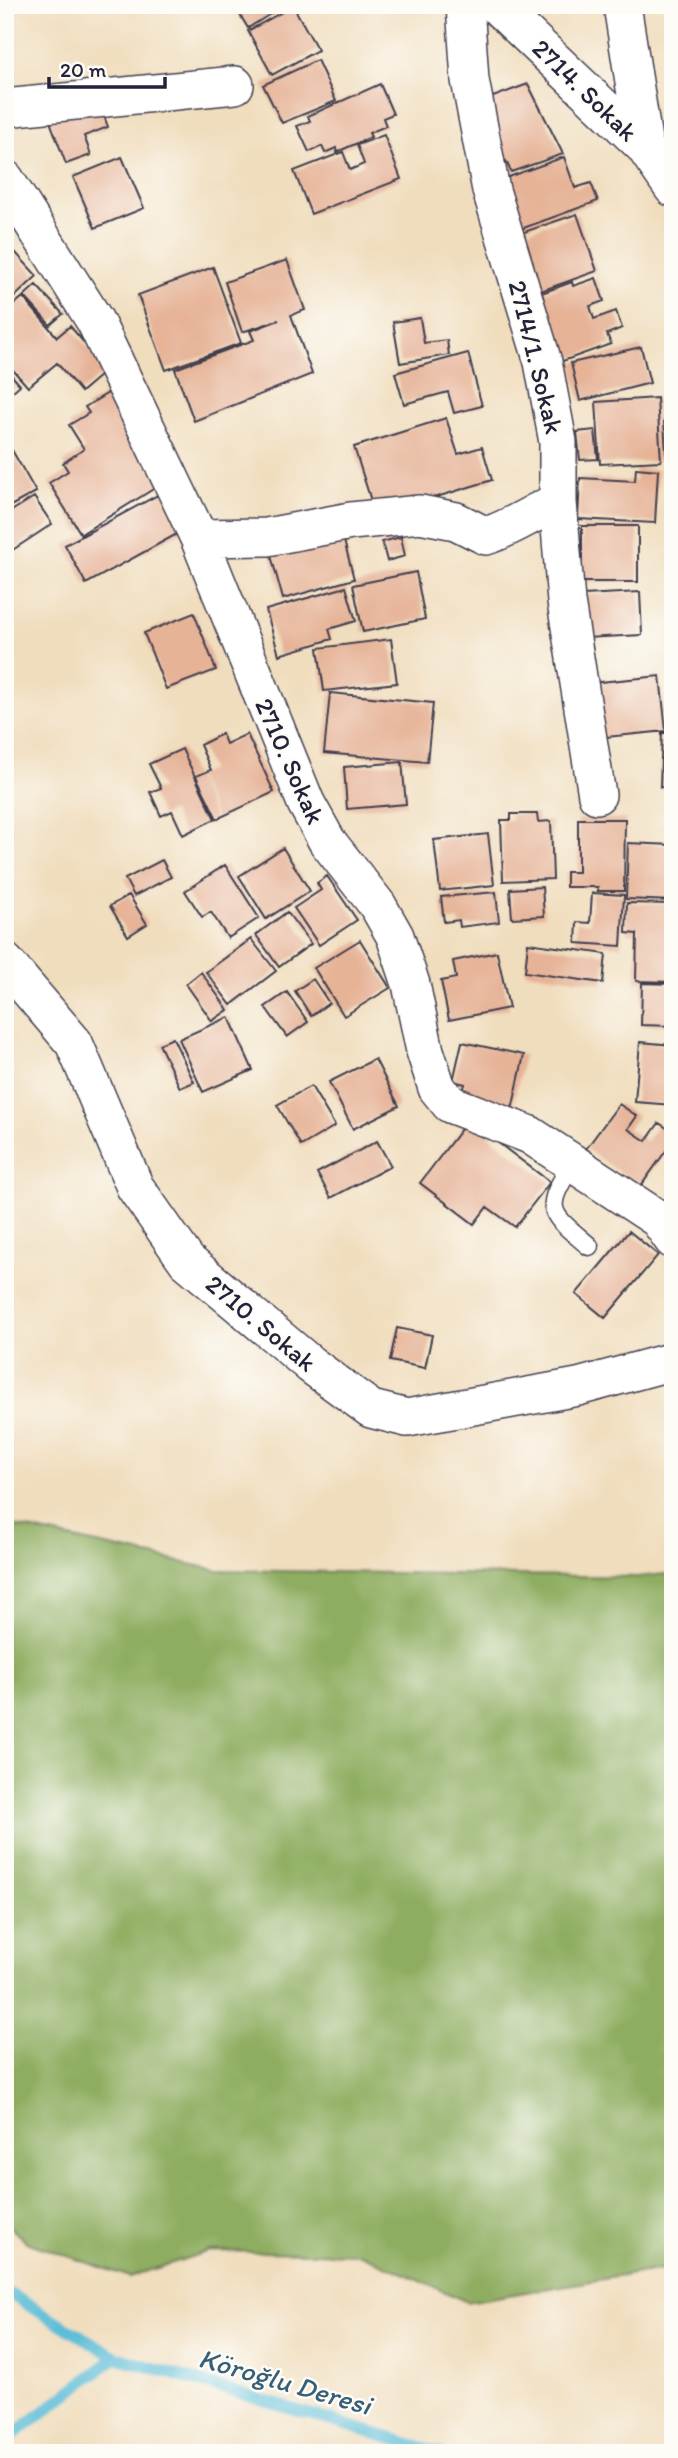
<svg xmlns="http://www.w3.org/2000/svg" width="678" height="2458" font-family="Itim,sans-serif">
<rect width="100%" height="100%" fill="#fdfcf7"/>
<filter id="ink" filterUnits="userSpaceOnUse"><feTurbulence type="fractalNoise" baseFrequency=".0143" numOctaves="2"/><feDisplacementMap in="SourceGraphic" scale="14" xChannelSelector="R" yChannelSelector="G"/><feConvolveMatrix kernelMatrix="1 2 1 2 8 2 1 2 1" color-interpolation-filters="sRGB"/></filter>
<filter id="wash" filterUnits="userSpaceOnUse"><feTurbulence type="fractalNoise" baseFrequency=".00686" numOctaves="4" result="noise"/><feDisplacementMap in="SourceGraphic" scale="28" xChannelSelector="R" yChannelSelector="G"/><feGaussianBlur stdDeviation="1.57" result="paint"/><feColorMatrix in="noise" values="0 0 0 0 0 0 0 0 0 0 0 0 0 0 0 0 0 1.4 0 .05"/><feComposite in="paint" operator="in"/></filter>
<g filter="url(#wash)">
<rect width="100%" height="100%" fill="#f0ddbd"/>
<!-- forest -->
<path fill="#8ead61" stroke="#58684e" stroke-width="2" d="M5,1524L217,1570L638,1577L673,1573V2261L668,2268L467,2302L361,2254L209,2251L130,2277L26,2242L5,2222Z"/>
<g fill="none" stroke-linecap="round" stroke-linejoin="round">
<!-- stream -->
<path stroke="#58bbd6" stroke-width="12" d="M5,2291L116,2357L441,2453
M5,2441L116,2357"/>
</g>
<g id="blocks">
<!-- building -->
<path fill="#e6b397" d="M234,5H268L272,13L248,28Z
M293,6L318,50L272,75L248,31Z
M317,60L336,101L282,123L263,85Z
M380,84L393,114L383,118L386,126L369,133L371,137L337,152L336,148L325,153L322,146L309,152L297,126L310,121L308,116Z
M528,84L563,154L511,172L506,161L491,164L477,103Z
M100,105L108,127L84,136L91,155L66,164L48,116Z
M384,135L401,179L311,214L294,171L343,152L350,170L364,164L357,145Z
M122,157L144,208L95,228L73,177Z
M564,157L575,188L591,183L598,201L518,230L500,180Z
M577,214L597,271L538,292L518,234Z
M5,241L37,276L5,306Z
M287,260L305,310L291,315L312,374L194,421L175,369L254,340L250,331L279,320L242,332L225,282Z
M213,267L241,343L166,370L138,295Z
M596,278L604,301L590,306L594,319L616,311L622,328L607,334L611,344L560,362L536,295L572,282L573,286Z
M36,285L63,314L50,325L24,296Z
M23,297L57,337L70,326L107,370L81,392L57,363L28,387L5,361V312Z
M420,318L424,343L447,340L449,355L400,363L393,322Z
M641,347L650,383L580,401L571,363Z
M468,353L482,406L454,413L448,392L404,404L395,373Z
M5,368L20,385L5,398Z
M113,390L163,483L81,534L49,483L68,471L63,463L84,449L69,425L89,413L85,407Z
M657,398L661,461L600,464L596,402Z
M446,418L458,454L482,447L492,480L404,507H373L354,447Z
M664,421H673V452L666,453Z
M595,430L598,459L580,460L577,432Z
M5,438L36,492L5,509Z
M636,468L658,470L655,523L578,519L580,478L635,481Z
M165,491L186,529L86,584L65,545Z
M34,497L52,524L5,555V515Z
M582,526H638V582H582Z
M342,533L354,579L283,599L270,552Z
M401,537L405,556L387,561L382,542Z
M416,572L425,619L363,632L353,585Z
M346,587L356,621L329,629L332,639L279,655L266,610Z
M640,592L642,635L585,638L583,595Z
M194,613L216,670L166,689L144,633Z
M391,639L397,683L324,691L318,648Z
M660,676L666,731L596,738L590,683Z
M330,693L433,703L427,762L324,753Z
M662,733H673V788L660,787Z
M222,734L226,744L247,734L274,792L217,819L196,776L211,770L200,745Z
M182,749L215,819L183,835L172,811L161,816L150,792L161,788L149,764Z
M402,762L406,804L347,809L344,767Z
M511,814H537L538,822L551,821L553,879L503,881L501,820H511Z
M578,819H625L624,891H598V887H566V872H578Z
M488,834L494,885L440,891L434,840Z
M628,843L673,845V901L626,899Z
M283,848L310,891L266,919L239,876Z
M162,860L171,877L134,896L125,879Z
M225,865L259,918L228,938L211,912L202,917L185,891Z
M327,876L357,920L319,945L294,908L321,890L317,883Z
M542,887L544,916L512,918L510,889Z
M496,892L499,922L460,927L459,920L444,922L441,897Z
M592,893L624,895L621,946L576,943L577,922L590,923Z
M129,895L147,924L128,936L110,906Z
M627,903L673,904V982L636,981L637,934L626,933Z
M287,912L311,944L279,967L256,935Z
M251,939L276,971L231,1005L206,972Z
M360,940L390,988L344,1016L314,968Z
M528,943L606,954L603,983L525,972Z
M497,952L509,1008L449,1020L441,981L456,978L453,961Z
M201,972L228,1010L212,1021L186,984Z
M313,979L329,1003L311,1016L295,991Z
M642,983L673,984V1026L641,1025Z
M287,992L308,1022L287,1037L265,1007Z
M229,1017L253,1070L203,1092L179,1039Z
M173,1038L194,1082L180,1088L159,1044Z
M462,1042L524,1055L512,1110L461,1099L465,1084L453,1081Z
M640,1042L673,1045V1105L635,1102Z
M375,1059L399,1106L353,1129L329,1082Z
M311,1086L335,1126L301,1146L277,1105Z
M619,1104L637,1116L628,1129L646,1141L659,1123L673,1132V1141L640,1187L586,1149Z
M468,1120L550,1182L515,1227L487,1207L474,1224L420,1183Z
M377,1141L391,1166L331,1198L317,1173Z
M629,1231L658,1255L605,1318L576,1294Z
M397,1328L432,1335L425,1368L390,1361Z"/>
</g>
</g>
<g filter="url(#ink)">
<use href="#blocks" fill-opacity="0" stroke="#413e4e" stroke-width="2"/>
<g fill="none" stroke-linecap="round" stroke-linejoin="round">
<!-- lane casing -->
<g stroke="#413e4e" stroke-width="21">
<path id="lane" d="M573,1163C542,1211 549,1212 589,1246"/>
</g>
<!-- street casing -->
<g stroke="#413e4e" stroke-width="40">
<path id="street" d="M465,5L470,80L491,190L543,362L558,442V502L566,602L597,795
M496,5L644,146L673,188
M622,5L644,146
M5,108L235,85
M5,179L95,321L199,538L306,803L327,841L378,906L395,936L411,984L425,1051L437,1088L450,1104L530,1135L658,1219L673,1240
M199,538L267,537L351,521L420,514L456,521L486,536C512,528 533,512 558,502
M5,962L74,1043L135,1187L187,1261L311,1365L371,1409L407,1418L578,1387L673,1361"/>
</g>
<!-- lane -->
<use href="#lane" stroke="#fff" stroke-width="18"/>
<!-- street -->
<use href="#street" stroke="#fff" stroke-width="37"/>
</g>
</g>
<g text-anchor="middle" stroke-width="5" stroke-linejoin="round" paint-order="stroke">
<!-- street labels -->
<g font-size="26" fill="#22223b" stroke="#fdfcf7">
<text transform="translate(585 90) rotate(44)" y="9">2714. Sokak</text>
<text transform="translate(536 357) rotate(76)" y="9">2714/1. Sokak</text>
<text transform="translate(290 761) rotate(66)" y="9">2710. Sokak</text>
<text transform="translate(261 1323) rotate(40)" y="9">2710. Sokak</text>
</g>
<!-- water labels -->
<g font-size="28" font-style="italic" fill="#385f79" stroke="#fdfcf7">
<text transform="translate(285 2381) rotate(16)" y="10">Köroğlu Deresi</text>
</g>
</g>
<!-- margin -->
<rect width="678" height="2458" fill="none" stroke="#fdfcf7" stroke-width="28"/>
<!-- scale -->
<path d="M49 77v10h116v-10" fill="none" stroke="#22223b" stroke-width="3.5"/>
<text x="60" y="77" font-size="21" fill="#22223b" stroke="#fdfcf7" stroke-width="5" paint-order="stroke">20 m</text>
</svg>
